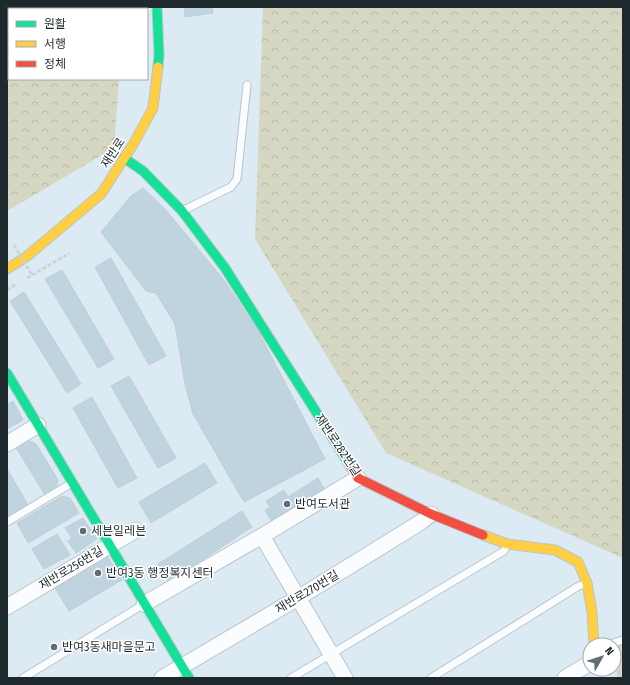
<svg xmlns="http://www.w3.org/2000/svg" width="630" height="685" font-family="'Fira Sans Condensed','Noto Sans KR',sans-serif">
<defs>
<pattern id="forest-crowns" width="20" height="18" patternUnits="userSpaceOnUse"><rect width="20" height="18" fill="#d5d7c2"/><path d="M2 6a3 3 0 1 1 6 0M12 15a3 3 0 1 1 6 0" fill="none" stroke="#b6b9a7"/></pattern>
</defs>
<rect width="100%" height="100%" fill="#dbeaf3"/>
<!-- forest -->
<path fill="url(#forest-crowns)" d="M7,7H125V9H9V79H119L114,148L7,211Z
M263,7H623V558L386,453L255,239Z"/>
<!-- green -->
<path fill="#d5d7c2" d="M623,634V678H617L616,639Z"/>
<!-- building -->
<path fill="#c0d4df" stroke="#c1cdd4" d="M184,7H212L213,13L185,17Z
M143,188L165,209L224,280L258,331L325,459L244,502L193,414L185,384L175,324L156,293L146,291L101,232L131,196Z
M111,258L166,356L149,365L95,267Z
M62,270L114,359L98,368L45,279Z
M24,292L81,384L67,393L10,301Z
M129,376L176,458L158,468L111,386Z
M92,397L137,478L118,488L73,408Z
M13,401L23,420L7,429V405Z
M25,439L36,444L58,480L56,488L45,495L15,446Z
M205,463L217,483L151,523L139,502Z
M7,469L28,505L9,516L7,512Z
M318,478L326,492L273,524L265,510L270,507L266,501L284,490L288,497Z
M62,496L70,498L79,513L28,543L17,523Z
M242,511L252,527L169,582L158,564Z
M83,518L97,539L76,553L68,541L72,538L65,528Z
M57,534L70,555L44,569L32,549Z
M107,556L122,580L69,611L55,588Z"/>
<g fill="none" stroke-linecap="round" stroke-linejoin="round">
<!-- lane casing -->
<g stroke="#b9c5cc" stroke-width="9">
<path id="lane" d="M184,210L231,187L237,179L247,85
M7,522L70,484
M607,645L623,640
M23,678L144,604
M291,678L504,551L507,546
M431,678L577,587L584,584"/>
</g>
<!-- street casing -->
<g stroke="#b9c5cc" stroke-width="17">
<path id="street" d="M7,444L38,425
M262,536L345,678
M144,604L262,536L358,478
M7,607L136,530
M162,678L298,598L421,522L431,514
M565,678L590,663"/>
</g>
<!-- fast casing -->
<g stroke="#b9c5cc" stroke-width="11">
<path id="fast" d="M157,7L159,55L158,67
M124,158L143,171L182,211L225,268L351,467
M7,373L189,678"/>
</g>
<!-- slow casing -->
<g stroke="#b9c5cc" stroke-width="11">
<path id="slow" d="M7,269L26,257L101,194L134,143L153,108L158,67
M483,535L507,544L555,550L578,562L587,583L592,612L594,645"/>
</g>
<!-- jam casing -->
<g stroke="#b9c5cc" stroke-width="11">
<path id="jam" d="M351,467L358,478L431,514L483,535"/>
</g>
<!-- path -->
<path stroke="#cdd1d4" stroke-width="2.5" stroke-dasharray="4 2" stroke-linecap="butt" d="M27,278L70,253
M7,290L16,284
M614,659V664L621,678"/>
<!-- lane -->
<use href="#lane" stroke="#fafcfd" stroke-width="7"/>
<!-- street -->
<use href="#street" stroke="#fafcfd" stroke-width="15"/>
<!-- fast -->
<use href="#fast" stroke="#16e098" stroke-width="9"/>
<!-- slow -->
<use href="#slow" stroke="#ffcf43" stroke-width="9"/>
<!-- jam -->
<use href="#jam" stroke="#f24e42" stroke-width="9"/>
<!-- path-bridge -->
<path stroke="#cdd1d4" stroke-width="2.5" stroke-dasharray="4 2" stroke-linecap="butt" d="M14,245L32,275"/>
</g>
<!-- markers -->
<g fill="#606d73" stroke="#fff" stroke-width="1.5">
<circle cx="287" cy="504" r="4"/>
<circle cx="83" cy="531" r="4"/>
<circle cx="98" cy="573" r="4"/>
<circle cx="54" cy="647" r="4"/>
</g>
<g text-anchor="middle" stroke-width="3" stroke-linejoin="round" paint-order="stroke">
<!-- street labels -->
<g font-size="12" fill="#1e292e" stroke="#fff">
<text transform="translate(113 153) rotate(-57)" y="4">재반로</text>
<text transform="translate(338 445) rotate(56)" y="4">재반로282번길</text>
<text transform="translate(71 568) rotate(-31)" y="4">재반로256번길</text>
<text transform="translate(307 592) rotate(-31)" y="4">재반로270번길</text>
</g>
<!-- poi labels -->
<g font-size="12" fill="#1e292e" stroke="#fff" text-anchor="start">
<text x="295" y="508">반여도서관</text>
<text x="91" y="535">세븐일레븐</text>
<text x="106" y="577">반여3동 행정복지센터</text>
<text x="62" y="651">반여3동새마을문고</text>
</g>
</g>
<!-- border -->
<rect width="630" height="685" fill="none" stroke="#1e292e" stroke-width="16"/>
<!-- legend -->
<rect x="8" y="8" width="140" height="72" fill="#ffffff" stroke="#a5a9ab"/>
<rect x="16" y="21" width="20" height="6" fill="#16e098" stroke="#a5a9ab"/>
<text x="44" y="28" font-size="12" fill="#1e292e">원활</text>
<rect x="16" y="41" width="20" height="6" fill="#ffcf43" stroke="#a5a9ab"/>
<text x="44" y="48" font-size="12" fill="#1e292e">서행</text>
<rect x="16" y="61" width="20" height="6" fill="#f24e42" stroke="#a5a9ab"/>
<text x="44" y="68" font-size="12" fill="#1e292e">정체</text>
<!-- north arrow -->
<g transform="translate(602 657) rotate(51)"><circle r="19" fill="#ffffff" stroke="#a5a9ab"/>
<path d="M0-3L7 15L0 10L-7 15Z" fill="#606d73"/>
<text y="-6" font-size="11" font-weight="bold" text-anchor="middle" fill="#1e292e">N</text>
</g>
</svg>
